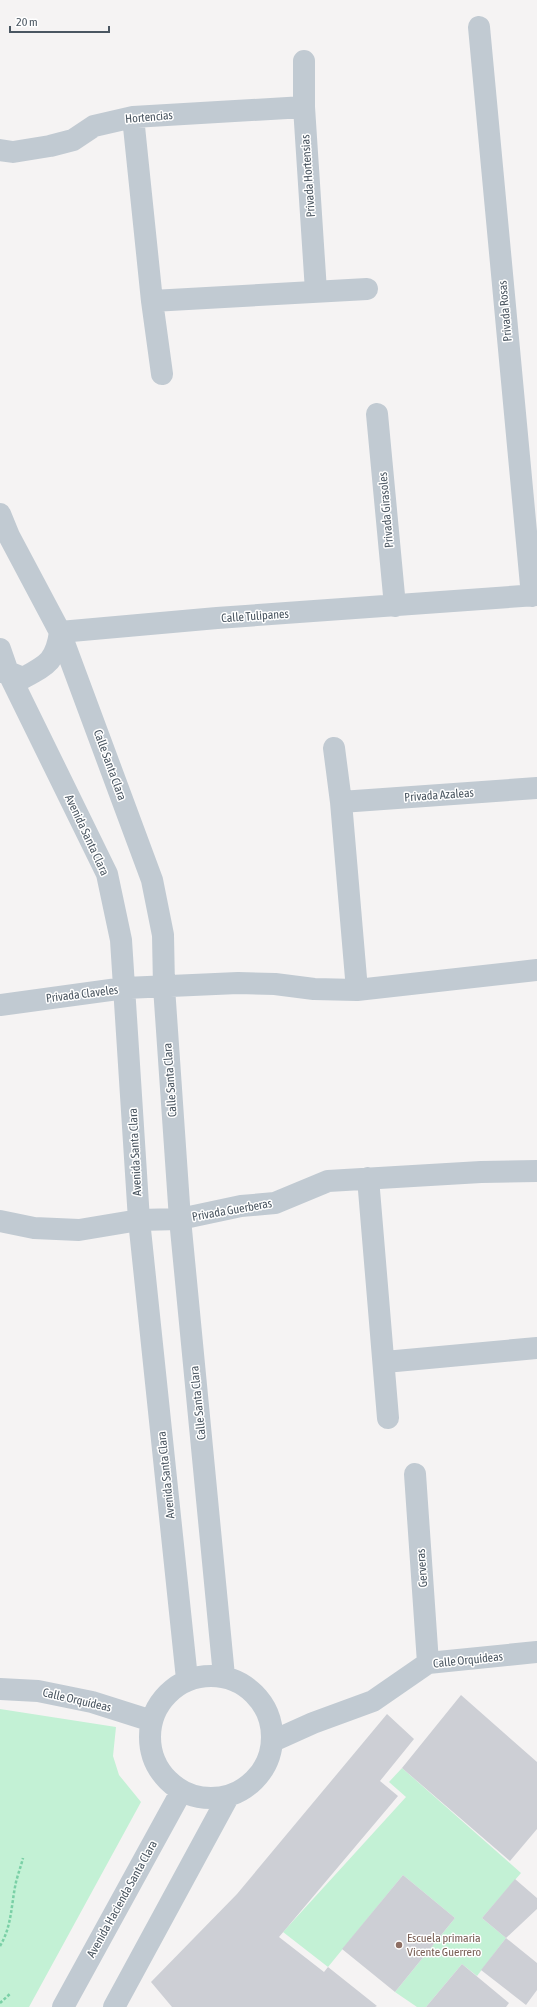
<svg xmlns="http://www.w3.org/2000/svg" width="537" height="2007" font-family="'Asap Condensed',sans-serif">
<rect width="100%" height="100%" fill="#f5f3f3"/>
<!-- green -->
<path fill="#c3f1d5" d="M0,1709L116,1727L113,1756L119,1775L141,1802L29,2007H0Z
M402,1768L521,1873L482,1918L506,1938L477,1976L462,1964L426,2007H417L395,1992L455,1918L403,1875L328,1967L283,1932L406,1797L389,1782Z"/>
<!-- building -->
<path fill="#cdcfd5" d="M461,1695L537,1762V1829L510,1861L402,1768Z
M387,1714L414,1739L380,1781L398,1796L279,1937L324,1972L328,1967L377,2006L375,2007H172L151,1982L237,1894Z
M403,1875L455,1918L395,1992L342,1949Z
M515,1879L537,1898V1909L506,1938L482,1918Z
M506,1938L537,1963V1990L526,2005L481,1970Z
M462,1964L509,2003L506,2007H426Z"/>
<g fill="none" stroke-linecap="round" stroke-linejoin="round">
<!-- path -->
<path stroke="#7ad0a6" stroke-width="2.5" stroke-dasharray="3 2" stroke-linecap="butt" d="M0,1946C12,1926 11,1905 16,1882C18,1874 21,1866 23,1858
M0,2003L11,1993"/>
<!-- minor -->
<path stroke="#c1cad2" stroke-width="22" d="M479,27L532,596
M304,61V107L316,291
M133,117L152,301L162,374
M0,150L13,152L50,146L73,140L94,126L133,117L304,107
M152,301L367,289
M377,414L395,606
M0,514L9,536L60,632L152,880L163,935L164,987L180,1219L224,1676
M0,649L8,672L107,874L121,940L139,1220L187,1679
M0,672H8L23,678C47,665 56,661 60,632L217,618L537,595
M334,748L341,802L357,990
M341,802L537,788
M0,1005L125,988L238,983L275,984L314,989L357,990L537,970
M368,1178L388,1418
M0,1221L34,1228L79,1230L139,1220L180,1219L241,1206L275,1203L328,1181L481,1172L537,1171
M385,1362L537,1348
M415,1474L428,1663
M150 1737a61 61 0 1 1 122 0a61 61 0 1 1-122 0Z
M0,1689L38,1691L92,1702L152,1721
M273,1741L313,1723L373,1701L428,1663L537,1652
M63,2007L181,1792
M114,2007L228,1797"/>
</g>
<!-- markers -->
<circle fill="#8d6e63" stroke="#fff" stroke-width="1.5" cx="399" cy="1945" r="4"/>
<g text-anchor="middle" stroke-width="3" stroke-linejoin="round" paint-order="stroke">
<!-- street labels -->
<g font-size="12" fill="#4a5661" stroke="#fff">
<text transform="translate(149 117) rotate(-5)" y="4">Hortencias</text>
<text transform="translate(308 176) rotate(-94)" y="4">Privada Hortensias</text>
<text transform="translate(505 311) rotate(-95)" y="4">Privada Rosas</text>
<text transform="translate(386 510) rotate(-95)" y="4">Privada Girasoles</text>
<text transform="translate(255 616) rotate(-4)" y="4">Calle Tulipanes</text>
<text transform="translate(110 765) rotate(70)" y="4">Calle Santa Clara</text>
<text transform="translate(439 795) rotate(-4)" y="4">Privada Azaleas</text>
<text transform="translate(87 835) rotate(65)" y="4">Avenida Santa Clara</text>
<text transform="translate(82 994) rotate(-7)" y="4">Privada Claveles</text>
<text transform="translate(170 1080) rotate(-94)" y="4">Calle Santa Clara</text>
<text transform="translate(135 1152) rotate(-93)" y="4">Avenida Santa Clara</text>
<text transform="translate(232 1210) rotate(-10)" y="4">Privada Guerberas</text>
<text transform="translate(198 1403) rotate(-96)" y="4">Calle Santa Clara</text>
<text transform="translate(166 1475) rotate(-96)" y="4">Avenida Santa Clara</text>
<text transform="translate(422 1568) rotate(-94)" y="4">Gerveras</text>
<text transform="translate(468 1660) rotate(-6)" y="4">Calle Orquídeas</text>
<text transform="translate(77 1700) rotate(13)" y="4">Calle Orquídeas</text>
<text transform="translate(122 1899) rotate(-61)" y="4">Avenida Hacienda Santa Clara</text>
</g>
<!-- education labels -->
<g font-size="12" fill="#785e54" stroke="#fff" text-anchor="start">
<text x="407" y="1942">Escuela primaria<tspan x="407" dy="14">Vicente Guerrero</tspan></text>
</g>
</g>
<!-- scale -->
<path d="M10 26v6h99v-6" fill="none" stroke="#4a5661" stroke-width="2"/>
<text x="16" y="26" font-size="12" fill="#4a5661" stroke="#ffffff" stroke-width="3" paint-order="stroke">20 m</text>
</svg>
